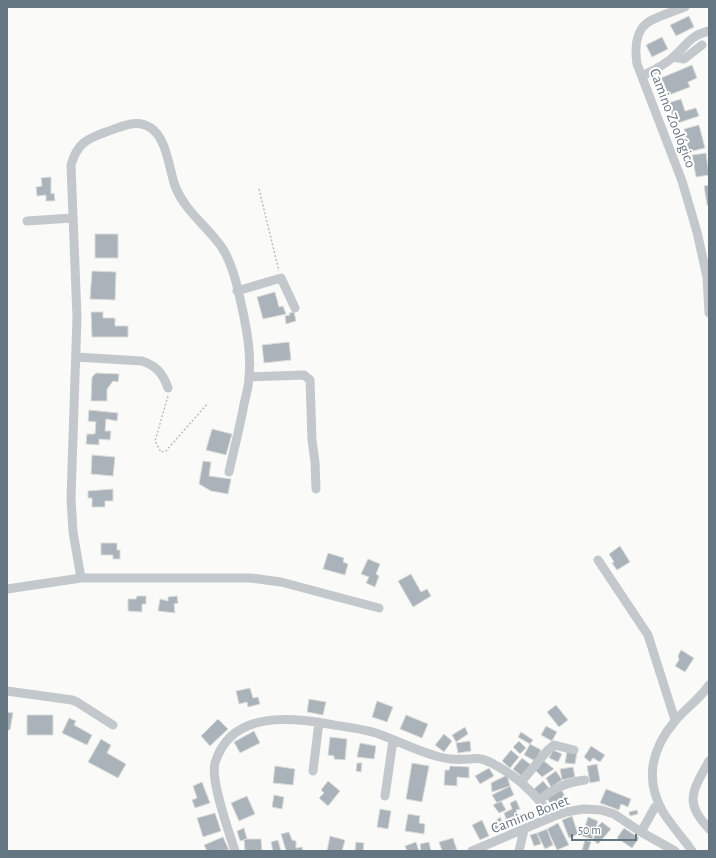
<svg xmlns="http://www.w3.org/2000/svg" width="716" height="858" font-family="'Alegreya Sans',sans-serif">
<rect width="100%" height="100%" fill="#fafaf8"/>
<!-- building -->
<path fill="#aab3b9" stroke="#dcdcda" d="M689,16L694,27L676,36L670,25Z
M662,37L668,49L652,57L646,45Z
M692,65L697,78L688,82L690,87L669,95L661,78Z
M681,99L685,111L696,108L699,116L675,124L668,103Z
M699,125L705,148L689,152L684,129Z
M706,153L709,175L696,177L692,155Z
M51,177V194L54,193L55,201H46V195L37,196L36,187L42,186L41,178Z
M709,185V205H707L704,186Z
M95,234H118V258H95Z
M92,271L116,272L115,300L90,299Z
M275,292L279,307L283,306L286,314L263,319L257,297Z
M91,312H103V318H115V326H128V337H92Z
M294,312L296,321L286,324L285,316L290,315L289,313Z
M289,342L291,360L264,363L262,345Z
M96,373L119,374L118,382L113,381L107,389V401H91L92,377Z
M89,410L118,413L117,421L106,419L105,431H111L110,440L99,439V445L86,444L87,434H95L96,422L88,421Z
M212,429L232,434L226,455L206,450Z
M92,455L115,457L113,476L91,474Z
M203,461L211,462L209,476L231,479L228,494L211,491L199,484Z
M113,489V501H105V507H92V498H88V491Z
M101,543H117V550H120V559H113V555H101Z
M620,546L630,562L617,570L612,563L614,562L609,554Z
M328,553L344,558L343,562L348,564L345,575L323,569Z
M368,559L380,564L376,574L379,576L375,587L366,583L369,577L361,574Z
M411,574L421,592L427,589L431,596L413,607L398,581Z
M137,596H146V604H142V612L128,611V599H136Z
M177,596L178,603L174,604L175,613L158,611L160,599L168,601V597Z
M681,650L694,658L685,672L675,666L679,660L678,656Z
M250,688L253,698L258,697L260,704L248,707L247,702L239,704L236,691Z
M309,699L326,702L323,715L307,712Z
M377,701L393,707L387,722L372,717Z
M556,705L568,720L559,727L547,712Z
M7,712L13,713L10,730H7Z
M27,715H53V735H27Z
M406,715L428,724L422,738L400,729Z
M69,718L76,721L74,725L92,735L87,745L62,733Z
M218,719L228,729L210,746L201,736Z
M546,726L557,732L552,741L541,735Z
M465,727L468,734L456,742L452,735Z
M254,731L260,743L240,753L234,742Z
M521,732L533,740L530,744L518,737Z
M444,734L452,741L444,752L435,745Z
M330,737L347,739L345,760L334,759V756L328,755Z
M101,739L111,745L107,753L126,764L118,778L88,762Z
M470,741L471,751L458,753L456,743Z
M519,741L526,748L520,754L513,747Z
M360,743L376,746L374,759L357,757Z
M530,744L541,750L535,761L524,755Z
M591,746L605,755L600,762L593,758L590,762L584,757Z
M511,750L519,757L510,768L502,761Z
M553,750L562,754L558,762L549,758Z
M567,751L577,752L575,764L565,763Z
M522,758L531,765L521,776L513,769Z
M544,761L554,769L542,777L535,770Z
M357,763H362L361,772L356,771Z
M412,763L429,766L422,802L406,799Z
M597,764L600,781L590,783L587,766Z
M275,766L295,769L293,785L273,783Z
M450,766L469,767V778L457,777V786L444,785L445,770H449Z
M573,767L575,777L562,780L560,769Z
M489,768L494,776L480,784L475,776Z
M556,771L562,780L551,787L546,778Z
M507,775L510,786L492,792L491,783Z
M328,781L340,791L328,806L319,798L324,793L321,790Z
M543,781L549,788L540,796L534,789Z
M202,782L210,803L195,808L192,800L197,798L193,786Z
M510,786L514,795L497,803L492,795Z
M560,788L567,799L553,808L546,797Z
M606,789L631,799L628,807L621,804L619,810L600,803Z
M274,795L284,797L282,809L272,807Z
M247,796L255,814L239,821L231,803Z
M516,800L520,809L516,810L521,822L509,827L504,813L512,809L510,803Z
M501,801L506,810L499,813L493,805Z
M380,809L391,811L388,829L377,827Z
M637,810L638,814L630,816L629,812Z
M215,813L221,831L203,837L197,818Z
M408,814L420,816L419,823L425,824L424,834L405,831Z
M572,816L578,834L569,838L562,820Z
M500,817L506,829L497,833L492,824Z
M588,817L598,821L592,839L582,836Z
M482,820L489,836L480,840L472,825Z
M602,822L611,829L598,844L593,840L597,827Z
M558,823L569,845L557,850L547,829Z
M244,828L247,839L240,841L237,831Z
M624,828L639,838L632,848L617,838Z
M547,829L553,845L545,849L537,833Z
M289,832L292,840L296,841V848L302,847L303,851H286L281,834Z
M537,833L541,844L534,846L530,835Z
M330,836L345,840L342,851H327Z
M223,837L229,850L207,851L204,845Z
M453,838L457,850L442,851L439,842Z
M247,839H261L262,851H245L244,840Z
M278,840L281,851H273L271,842Z
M585,840L591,842L588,851L582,850Z
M356,842L364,843L363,851H355Z
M416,842L419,851H407L405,846Z
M429,842L431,851H421L420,844Z"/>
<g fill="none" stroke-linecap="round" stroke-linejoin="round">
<!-- path -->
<path stroke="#bbbfc2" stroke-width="1.5" stroke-dasharray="2 2" stroke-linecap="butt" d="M259,189L279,271
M168,396L155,441L161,452L166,451L208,403"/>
<!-- minor -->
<path stroke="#c3c8cc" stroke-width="9" d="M685,7C677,10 653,18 647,23C635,32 635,51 637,64L682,181L697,232L707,277L709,313
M673,57L684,59L702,45
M642,76C652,71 663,66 672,58C686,47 688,36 709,31
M27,221L72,218
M237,291L281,278L295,308
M76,357L142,361C157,366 163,374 168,388
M249,377L304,375L310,380L312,440L315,462L316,489
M598,560L648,635L675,720
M81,578L73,532L71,498L77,317L71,165C77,144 86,139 106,132C121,127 136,118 151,128C167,139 169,169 175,186C184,209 202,222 217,241C233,259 239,294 244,317C248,336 251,358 249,377C249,386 246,395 244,404C240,427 234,449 229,472
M7,589L81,578H251L281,582L379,608
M7,691L72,700L77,702L113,725
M709,761C701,777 687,794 696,811C699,818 705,824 709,829
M313,771L319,722
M521,782L548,750L554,745L574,750
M385,796L393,740
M540,800C553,788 567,782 585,780
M641,832L655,807
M235,851C229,832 210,780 215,763C231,710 291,717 334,725C348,727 363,729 376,733C396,740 415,750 436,756C446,759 457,760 469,759C473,759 477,758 481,759C486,760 492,763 497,766C520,778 537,796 552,817
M472,851L552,817L566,812L583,809L601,810L614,814L641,832L675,851
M519,851L524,830
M692,851C683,838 671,825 663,812C644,779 652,748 675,721C686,708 700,699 709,685"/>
</g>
<g text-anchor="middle" stroke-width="4" stroke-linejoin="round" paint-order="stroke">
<!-- street labels -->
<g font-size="15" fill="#657683" stroke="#fff">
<text transform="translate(673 118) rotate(69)" y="5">Camino Zoológico</text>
<text transform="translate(530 814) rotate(-21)" y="5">Camino Bonet</text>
</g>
</g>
<!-- border -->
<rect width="716" height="858" fill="none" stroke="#657683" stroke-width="16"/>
<!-- scale -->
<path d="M572 834v6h64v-6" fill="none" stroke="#657683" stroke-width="2"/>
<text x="578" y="834" font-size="12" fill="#657683" stroke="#ffffff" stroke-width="3" paint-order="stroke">50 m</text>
</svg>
